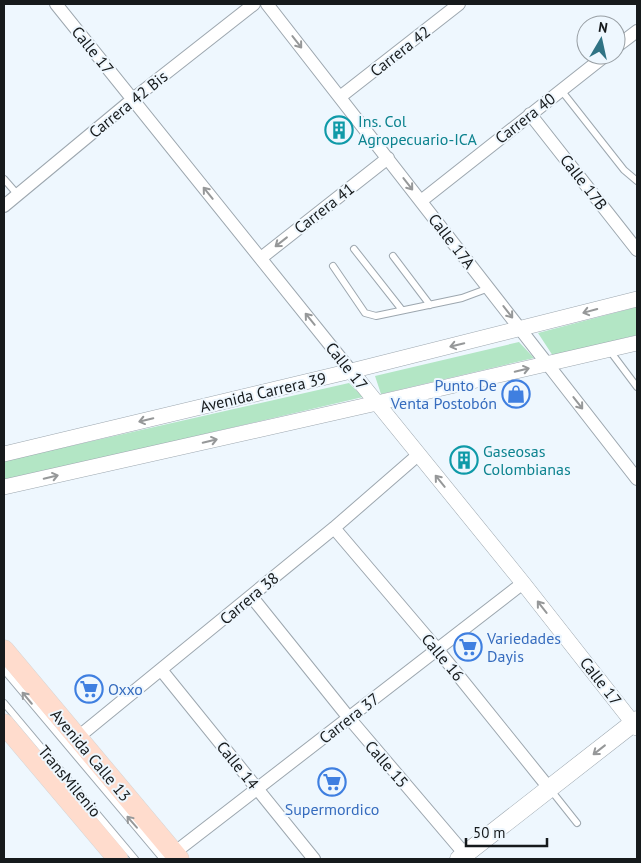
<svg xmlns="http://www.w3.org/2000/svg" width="641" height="863" font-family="'PT Sans',sans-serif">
<rect width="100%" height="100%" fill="#eef7fe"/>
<!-- green -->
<path fill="#b3e6c5" d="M637,307V335L553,356L538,333Z
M519,342L534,358L381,394L375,376Z
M349,383L363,397L4,481V461Z"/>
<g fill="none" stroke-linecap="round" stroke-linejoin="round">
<!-- service casing -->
<g stroke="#9da7af" stroke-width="8">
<path id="service" d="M561,90L624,170L637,181
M4,179L18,195
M354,249L402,310
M393,256L430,305
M333,266L365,313L376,316L462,298L489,288
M610,351L637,387
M4,670L163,859
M4,703L135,859
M550,789L577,823"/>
</g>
<!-- minor casing -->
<g stroke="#9da7af" stroke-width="14">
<path id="minor" d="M56,4L351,371
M267,4L637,479
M616,47L637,31
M340,97L459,4
M530,114L637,250
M421,201L606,55
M4,206L133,99L254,4
M261,258L388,158
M334,528L437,649L549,788
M251,596L349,718L469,859
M162,671L314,859
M77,738L334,528L418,455
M174,853L523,583"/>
</g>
<!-- tertiary casing -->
<g stroke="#9da7af" stroke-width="16">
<path id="tertiary" d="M351,371L523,583L637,728
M4,454L351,371L637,299
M4,487L377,403L637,343"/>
</g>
<!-- secondary casing -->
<g stroke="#9da7af" stroke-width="19">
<path id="secondary" d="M459,859L637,720"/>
</g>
<!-- primary casing -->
<g stroke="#d5d6d6" stroke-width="21">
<path id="primary" d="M4,650L179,859
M4,724L118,859"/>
</g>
<!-- service -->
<use href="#service" stroke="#fff" stroke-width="6"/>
<!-- minor -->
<use href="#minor" stroke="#fff" stroke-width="12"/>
<!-- tertiary -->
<use href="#tertiary" stroke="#fff" stroke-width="15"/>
<!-- secondary -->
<use href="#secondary" stroke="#fff" stroke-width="18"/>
<!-- primary -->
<use href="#primary" stroke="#ffdccd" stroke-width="20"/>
</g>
<!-- one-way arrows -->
<defs><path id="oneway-shaft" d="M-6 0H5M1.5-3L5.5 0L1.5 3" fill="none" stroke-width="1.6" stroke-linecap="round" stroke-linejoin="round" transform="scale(1.25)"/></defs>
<g stroke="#969899">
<use href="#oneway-shaft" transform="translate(297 42) rotate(52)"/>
<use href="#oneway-shaft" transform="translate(408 184) rotate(52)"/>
<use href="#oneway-shaft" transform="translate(208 193) rotate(-129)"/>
<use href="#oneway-shaft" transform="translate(281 242) rotate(142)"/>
<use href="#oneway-shaft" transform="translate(590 311) rotate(165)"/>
<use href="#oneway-shaft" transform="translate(508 312) rotate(52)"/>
<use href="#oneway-shaft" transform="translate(310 319) rotate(-129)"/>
<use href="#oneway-shaft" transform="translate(457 345) rotate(166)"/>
<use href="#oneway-shaft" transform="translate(522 370) rotate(-13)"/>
<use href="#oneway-shaft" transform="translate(578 403) rotate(52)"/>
<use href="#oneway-shaft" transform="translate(146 420) rotate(167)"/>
<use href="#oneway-shaft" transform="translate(210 441) rotate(-13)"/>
<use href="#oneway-shaft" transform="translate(51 477) rotate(-13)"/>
<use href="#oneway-shaft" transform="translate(440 481) rotate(-129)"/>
<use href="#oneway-shaft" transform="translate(542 607) rotate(-128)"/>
<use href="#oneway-shaft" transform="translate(27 698) rotate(-130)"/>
<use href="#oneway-shaft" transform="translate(599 750) rotate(142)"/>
<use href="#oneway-shaft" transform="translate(132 822) rotate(-131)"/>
</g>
<!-- icons -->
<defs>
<g id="building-ring" transform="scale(1.4375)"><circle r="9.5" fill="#eef7fe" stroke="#0f9aa8" stroke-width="1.5"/><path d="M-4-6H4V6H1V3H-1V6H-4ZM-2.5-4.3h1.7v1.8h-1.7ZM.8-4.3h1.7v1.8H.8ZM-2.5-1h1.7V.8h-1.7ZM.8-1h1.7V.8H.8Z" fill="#0f9aa8"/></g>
<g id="shop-ring" transform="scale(1.4375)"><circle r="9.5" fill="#eef7fe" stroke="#3f7fe0" stroke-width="1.5"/><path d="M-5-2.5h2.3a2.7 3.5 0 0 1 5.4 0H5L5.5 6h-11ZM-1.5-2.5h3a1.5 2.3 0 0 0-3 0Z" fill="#3f7fe0"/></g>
<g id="supermarket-ring" transform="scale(1.4375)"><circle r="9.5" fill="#eef7fe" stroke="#3f7fe0" stroke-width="1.5"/><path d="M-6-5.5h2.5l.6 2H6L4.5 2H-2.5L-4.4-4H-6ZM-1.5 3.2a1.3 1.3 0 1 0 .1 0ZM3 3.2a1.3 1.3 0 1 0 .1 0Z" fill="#3f7fe0"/></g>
</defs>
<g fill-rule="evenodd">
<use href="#building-ring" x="339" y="130"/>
<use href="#shop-ring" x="516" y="394"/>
<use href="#building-ring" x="464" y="460"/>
<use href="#supermarket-ring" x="468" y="647"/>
<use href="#supermarket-ring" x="89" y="689"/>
<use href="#supermarket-ring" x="332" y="782"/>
</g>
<g text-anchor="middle" stroke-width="4" stroke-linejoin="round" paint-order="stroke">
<!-- street labels -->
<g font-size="16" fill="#161a1c" stroke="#eef7fe">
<text transform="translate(93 50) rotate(51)" y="6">Calle 17</text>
<text transform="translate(400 51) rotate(-38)" y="6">Carrera 42</text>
<text transform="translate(128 104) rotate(-39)" y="6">Carrera 42 Bis</text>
<text transform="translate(525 118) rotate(-38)" y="6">Carrera 40</text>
<text transform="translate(584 182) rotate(52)" y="6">Calle 17B</text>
<text transform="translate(324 208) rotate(-38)" y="6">Carrera 41</text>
<text transform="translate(452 241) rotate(52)" y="6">Calle 17A</text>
<text transform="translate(347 366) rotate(51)" y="6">Calle 17</text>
<text transform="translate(263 392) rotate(-13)" y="6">Avenida Carrera 39</text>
<text transform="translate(249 598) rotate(-40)" y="6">Carrera 38</text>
<text transform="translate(443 657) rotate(50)" y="6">Calle 16</text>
<text transform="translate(601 681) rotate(52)" y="6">Calle 17</text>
<text transform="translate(349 718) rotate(-38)" y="6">Carrera 37</text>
<text transform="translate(91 755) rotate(50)" y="6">Avenida Calle 13</text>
<text transform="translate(387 764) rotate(49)" y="6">Calle 15</text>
<text transform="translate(238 765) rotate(51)" y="6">Calle 14</text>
<text transform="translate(70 781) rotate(50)" y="6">TransMilenio</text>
</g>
<!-- culture labels -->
<g font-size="16" fill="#0d838f" stroke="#eef7fe" text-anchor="start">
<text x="358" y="127">Ins. Col<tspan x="358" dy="18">Agropecuario-ICA</tspan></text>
<text x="483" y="457">Gaseosas<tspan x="483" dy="18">Colombianas</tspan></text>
</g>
<!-- shop labels -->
<g font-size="16" fill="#366cbe" stroke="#eef7fe" text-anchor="start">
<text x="497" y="391" text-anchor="end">Punto De<tspan x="497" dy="18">Venta Postobón</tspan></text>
<text x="487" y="644">Variedades<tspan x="487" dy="18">Dayis</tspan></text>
<text x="108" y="695">Oxxo</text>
<text x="332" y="815" text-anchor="middle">Supermordico</text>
</g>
</g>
<!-- border -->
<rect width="641" height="863" fill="none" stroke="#161a1c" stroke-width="10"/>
<!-- north arrow -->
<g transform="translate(601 40) rotate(9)"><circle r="24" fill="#eef7fe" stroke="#989fa4"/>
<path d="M0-4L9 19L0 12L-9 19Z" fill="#307384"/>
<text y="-8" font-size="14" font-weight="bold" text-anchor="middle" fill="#161a1c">N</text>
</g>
<!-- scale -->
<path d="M466 838v8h81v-8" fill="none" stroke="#161a1c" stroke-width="2.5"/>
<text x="473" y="838" font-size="15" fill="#161a1c" stroke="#eef7fe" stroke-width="4" paint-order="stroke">50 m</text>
</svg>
